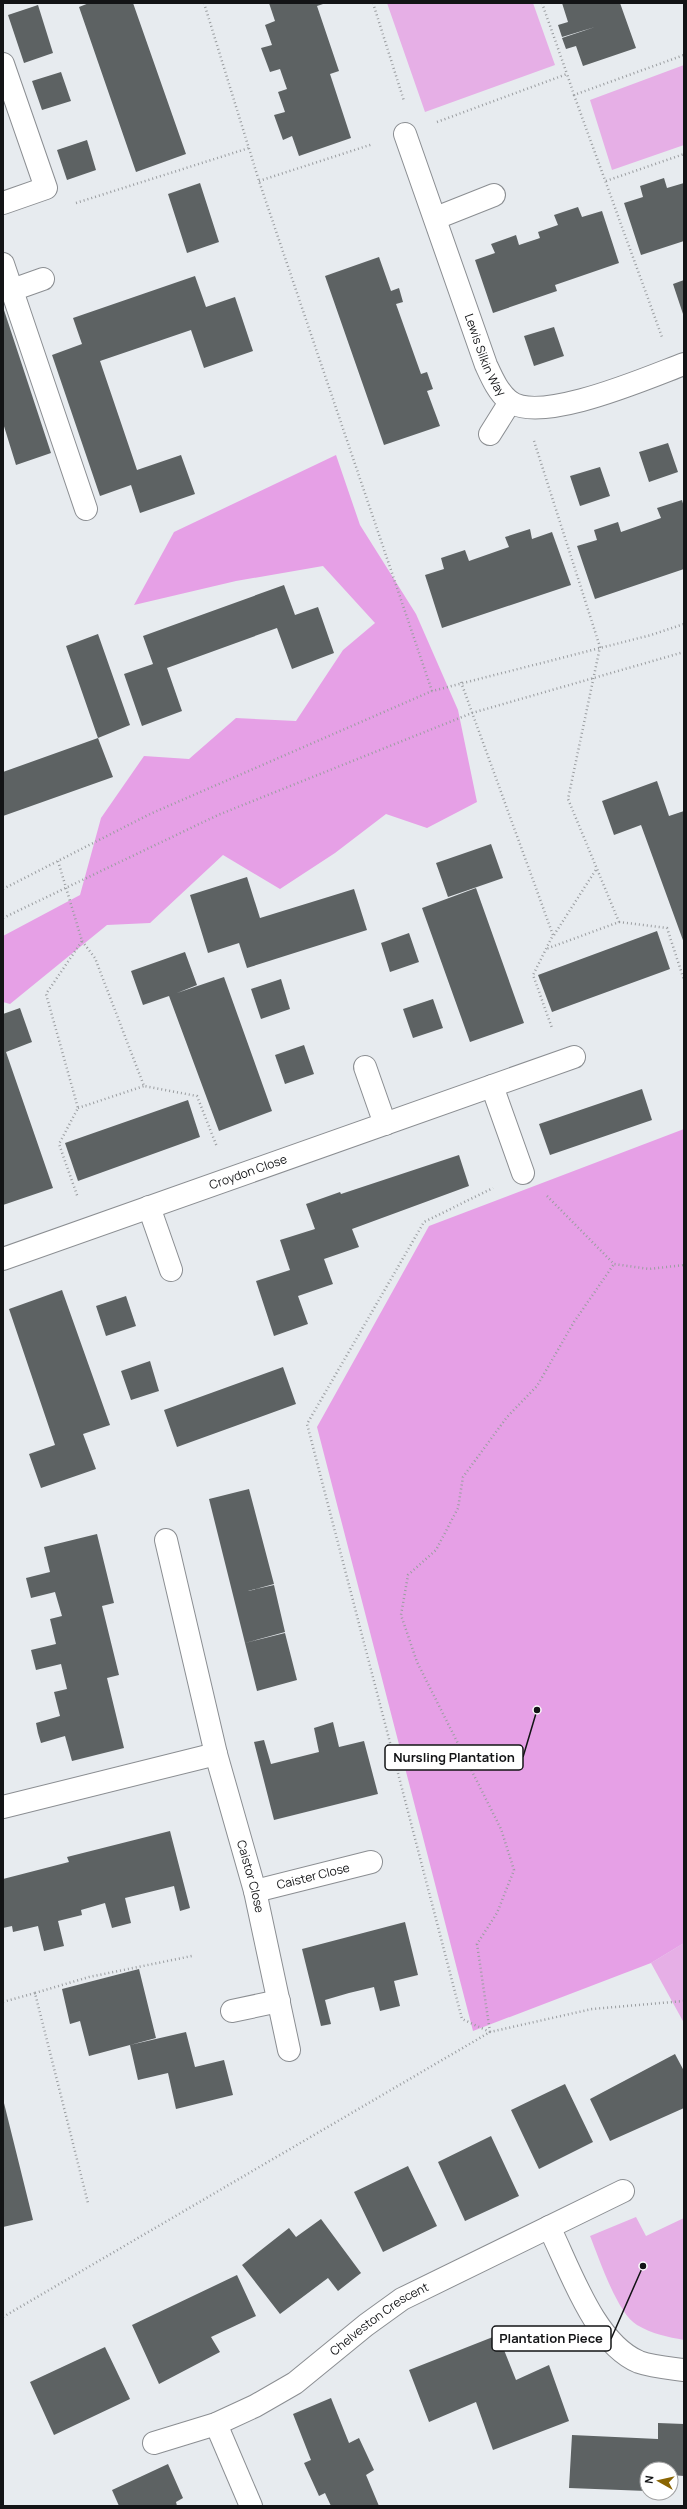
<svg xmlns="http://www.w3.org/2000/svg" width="687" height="2509" font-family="Manrope,sans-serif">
<rect width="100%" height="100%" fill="#e7ebef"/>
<!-- green -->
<path fill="#e6afe6" d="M387,3H533L555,65L425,112Z
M684,65V145L612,170L590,100Z
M684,1943V2023L651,1963Z
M636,2217L646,2236L684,2218V2340C668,2337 652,2334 637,2325C617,2313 599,2258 590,2236Z"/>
<!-- forest -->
<path fill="#e6a0e6" d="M336,455L360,525L416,614L458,710L477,802L427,828L386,814L335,853L280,889L223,855L150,923L107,925L10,1004L3,1002V936L80,895L101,818L144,756L189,759L236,718L296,721L343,650L375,623L323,566L236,581L134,605L174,532Z
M684,1129V1943L651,1963L473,2031L317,1427L429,1226Z"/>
<!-- building -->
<path fill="#5d6263" d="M89,3H133L186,154L136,172L79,7Z
M269,3H326L317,6L339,71L330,74L351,138L299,156L292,136L283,140L274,115L285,112L278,92L287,89L280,69L270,72L261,48L272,45L265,25L275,21Z
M562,3H620L636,48L583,66L576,46L566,49L562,38L595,27L562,37L558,25L568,22Z
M38,5L53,53L24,63L8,15Z
M61,72L71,101L42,110L32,81Z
M87,140L96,170L67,180L57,150Z
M664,178L667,188L684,183V241L641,255L624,203L643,197L640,186Z
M200,183L219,242L187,253L168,194Z
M578,207L582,217L602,211L619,263L555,285L557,291L493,313L475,260L495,253L491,244L516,235L519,245L540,238L538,232L558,225L554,215Z
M379,257L391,291L399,288L403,302L396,304L421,374L427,372L433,389L427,391L440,426L384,445L325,276Z
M195,276L206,307L235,297L253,351L204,368L191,330L100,361L137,470L181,455L195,494L140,513L131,485L100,496L52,355L82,344L73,318Z
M684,280V313L683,314L673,284Z
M3,307L51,453L16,465L3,423Z
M554,327L564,356L534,366L524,336Z
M668,443L678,472L649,482L639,452Z
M600,467L610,496L580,506L570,476Z
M682,500L684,507V569L595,599L577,546L597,540L594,530L618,522L621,532L661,518L657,508Z
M530,529L532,539L552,532L571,585L442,628L425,575L444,569L441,558L465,550L469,561L509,547L505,537Z
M284,585L295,615L318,607L334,653L292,669L277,628L167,668L182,711L142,726L124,674L153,664L143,636Z
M98,634L130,725L98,738L113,777L3,816V772L98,738L66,646Z
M657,781L669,816L684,811V943L641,825L614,835L602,801Z
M491,844L503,878L448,897L436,863Z
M247,877L260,918L354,889L367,930L247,968L239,943L208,953L190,895Z
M476,888L524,1023L470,1042L422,908Z
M657,931L670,969L552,1012L538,975Z
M409,933L419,962L390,972L381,943Z
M185,952L197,985L177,993L224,977L272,1111L219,1131L169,996L143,1005L131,971Z
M281,979L290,1009L261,1019L251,989Z
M433,999L443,1028L413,1038L403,1009Z
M20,1008L32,1042L6,1052L53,1188L3,1205V1014Z
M304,1045L314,1074L285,1084L275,1055Z
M642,1089L652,1120L550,1155L539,1124Z
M188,1100L200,1137L78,1181L65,1143Z
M459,1155L469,1186L352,1229L359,1247L324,1259L333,1284L298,1296L308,1324L274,1336L256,1281L290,1270L280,1240L315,1229L306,1204L340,1192L341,1194Z
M62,1290L110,1425L83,1434L96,1469L41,1488L29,1454L55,1445L9,1309Z
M126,1296L136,1326L106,1336L96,1306Z
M150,1361L159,1391L131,1400L121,1371Z
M283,1367L296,1404L177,1447L164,1410Z
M249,1489L274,1584L248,1591L274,1585L285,1632L245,1643L209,1499Z
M97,1534L114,1603L102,1606L119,1675L107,1678L124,1748L72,1761L65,1736L41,1743L38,1733L36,1723L60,1716L54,1692L67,1689L61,1664L36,1670L31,1650L56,1644L50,1619L62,1616L55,1592L31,1598L26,1578L50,1572L44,1547Z
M285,1633L297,1680L257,1691L245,1643Z
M333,1722L339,1747L364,1741L378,1794L274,1820L254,1742L264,1740L271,1764L319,1752L314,1728Z
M170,1831L190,1908L180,1911L174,1886L125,1898L131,1923L112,1928L105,1903L81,1910L82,1915L58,1921L64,1946L44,1951L38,1926L13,1932L12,1926L3,1928V1879L69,1862L67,1857Z
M405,1922L418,1975L394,1981L400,2006L380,2011L374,1987L349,1993L325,2000L331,2024L321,2026L302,1949Z
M139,1969L156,2038L89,2056L80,2021L70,2024L62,1989Z
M186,2032L195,2067L224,2060L233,2095L176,2109L168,2073L138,2080L130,2045Z
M675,2054L684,2071V2108L610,2141L590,2099Z
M565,2084L593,2142L539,2169L511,2110Z
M3,2099L33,2220L3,2227Z
M491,2136L519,2196L465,2221L438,2162Z
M408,2166L437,2226L383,2252L354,2192Z
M321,2219L361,2273L338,2291L328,2278L280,2314L242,2265L289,2228L296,2237Z
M237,2275L256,2316L211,2337L220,2352L159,2384L132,2325Z
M498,2335L516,2380L549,2365L569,2421L493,2450L476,2402L429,2422L409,2370Z
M105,2347L130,2399L54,2435L30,2382Z
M331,2398L349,2443L359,2438L374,2470L366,2475L379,2506H331L325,2493L319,2496L304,2463L311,2460L293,2414Z
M658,2423L684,2424V2476L671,2475V2469H647V2491L569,2488L572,2435L658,2439Z
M168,2464L183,2498L176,2502L177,2506H119L112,2490Z"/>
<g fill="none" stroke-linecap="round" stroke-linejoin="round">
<!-- minor casing -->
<g stroke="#8b8e92" stroke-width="24">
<g id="minor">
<path d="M3,64L46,188L3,203"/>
<path id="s1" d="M405,134L486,365C492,378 498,392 509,401C540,425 649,377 684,364"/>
<path d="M436,218L494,195"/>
<path d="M3,264L86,509"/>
<path d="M12,290L43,279"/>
<path d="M490,434L510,402"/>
<path d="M365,1067L385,1124"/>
<path d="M492,1086L523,1173"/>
<path d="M149,1207L171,1270"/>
<path id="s2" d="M3,1259L574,1057"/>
<path id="s3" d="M166,1540L216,1754L255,1891L289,2050"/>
<path d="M3,1807L216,1754"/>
<path id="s4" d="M255,1891L371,1862"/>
<path d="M232,2011L279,2001"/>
<path d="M549,2227C570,2269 594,2343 639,2362C653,2367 669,2368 684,2370"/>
<path d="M216,2424L251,2506"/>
<path id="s5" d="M154,2443L216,2424L255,2406L295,2383L366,2325L402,2299L623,2191"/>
</g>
</g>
<!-- path -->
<path stroke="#9a9da0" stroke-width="2.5" stroke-dasharray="1 3" stroke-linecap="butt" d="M204,3L259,181L432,691
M373,3L404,101
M542,3L567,74
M574,95L662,337
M437,122L567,74L574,95L684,55
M259,181L373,144
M606,181L684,154
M76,203L249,148
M534,441L600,647L568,799L619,922L546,949
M461,682L553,935L533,975L552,1028
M58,861L82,941L46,994L78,1108L59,1144L78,1198
M3,889L150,814L432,691L651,635L684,624
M3,918L218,815L472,713L684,652
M619,922L667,928L684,980
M554,935L597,868
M82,941L95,958L144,1086L197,1096L217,1147
M78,1108L144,1086
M547,1196L614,1264L649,1269L684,1265
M35,1993L89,1977L192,1956
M3,2002L35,1993L88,2203
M490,2032L462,2019L307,1424L424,1222L493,1188
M490,2032L477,1944L497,1913L514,1870L501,1829L417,1662L401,1615L408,1575L436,1550L458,1508L463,1477L507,1417L537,1386L574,1322L614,1264
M3,2317L490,2032L592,2009L684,2001"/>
<!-- minor -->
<use href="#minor" stroke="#fff" stroke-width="22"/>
</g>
<g text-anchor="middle" stroke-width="4" stroke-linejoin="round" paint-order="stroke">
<!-- street labels -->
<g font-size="12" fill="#131416" stroke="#fff">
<text dy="4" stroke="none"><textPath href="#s1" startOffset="235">Lewis Silkin Way</textPath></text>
<text dy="4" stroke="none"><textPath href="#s2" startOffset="260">Croydon Close</textPath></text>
<text dy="4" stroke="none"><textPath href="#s4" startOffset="60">Caister Close</textPath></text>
<text dy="4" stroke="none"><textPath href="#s3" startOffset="347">Caistor Close</textPath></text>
<text dy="4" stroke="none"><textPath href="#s5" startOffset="260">Chelveston Crescent</textPath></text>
</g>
</g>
<!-- callouts -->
<path fill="none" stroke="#131416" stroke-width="1.5" d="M537 1710L523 1757M643 2266L611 2339"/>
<g fill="#131416" stroke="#fff" stroke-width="1.5">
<circle cx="537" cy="1710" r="4"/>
<circle cx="643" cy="2266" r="4"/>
</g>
<g fill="#fff" stroke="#131416" stroke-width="1.5">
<rect x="385" y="1745" width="138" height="25" rx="4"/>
<rect x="492" y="2326" width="119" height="25" rx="4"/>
</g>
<g font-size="13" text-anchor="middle" font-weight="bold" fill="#131416">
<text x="454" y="1762">Nursling Plantation</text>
<text x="551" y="2343">Plantation Piece</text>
</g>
<!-- border -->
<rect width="687" height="2509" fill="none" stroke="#131416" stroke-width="8"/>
<!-- north arrow -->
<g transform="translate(659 2481) rotate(278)"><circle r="19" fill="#ffffff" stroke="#a1a1a2"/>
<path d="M0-3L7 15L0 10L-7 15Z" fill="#8a6503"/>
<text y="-6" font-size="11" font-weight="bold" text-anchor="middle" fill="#131416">N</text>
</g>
</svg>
